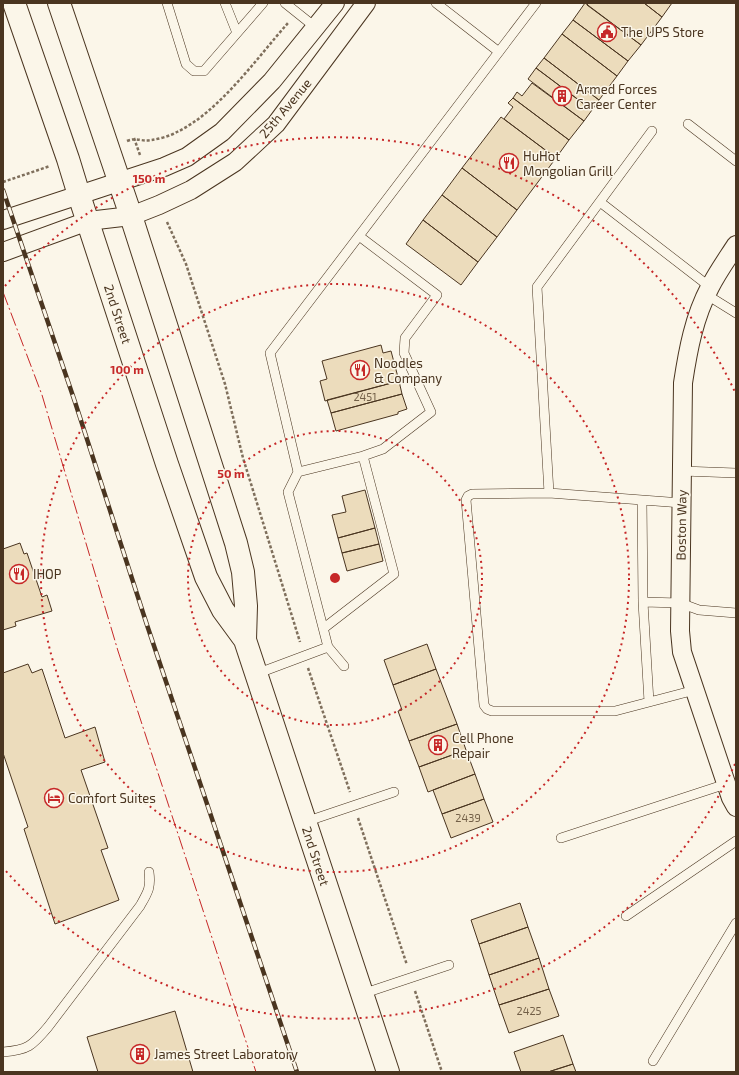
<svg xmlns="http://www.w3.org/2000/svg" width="739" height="1075" font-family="'Exo 2',sans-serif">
<rect width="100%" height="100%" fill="#fbf6e9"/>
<!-- building -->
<path fill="#ecdcbc" stroke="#4a3520" d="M585,3L641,45L628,61L573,20Z
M589,3H644L662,17L641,45L587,5Z
M644,3H672L662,17Z
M573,20L628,61L617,76L562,34Z
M562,34L617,76L599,100L544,58Z
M544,58L599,100L592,110L536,68Z
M536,68L592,110L584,121L528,79Z
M532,83L584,121L569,140L513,98L517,92L522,96Z
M513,98L569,140L556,158L504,119L513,107L508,103Z
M501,117L556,158L517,210L462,168Z
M462,168L517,210L497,237L442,195Z
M442,195L497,237L478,262L423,220Z
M423,220L478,262L461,285L406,244Z
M381,345L383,353L391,351L399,381L325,401L320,381L327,379L322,361Z
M399,381L402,394L331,413L327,400Z
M402,394L407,409L398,412V414L336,431L331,413Z
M365,490L375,528L338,538L332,515L346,512L342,496Z
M375,528L379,544L342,553L338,538Z
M20,543L24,554L27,553L42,597L47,595L52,611L15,622L16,626L3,630V549Z
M379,544L383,561L347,571L342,553Z
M427,644L436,669L393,685L384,660Z
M28,664L32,673L42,669L65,738L95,727L105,762L81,770L108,848L101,850L119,900L55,924L24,829L28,827L3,753V673Z
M436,669L457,724L409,741L398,711L402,710L393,685Z
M457,724L466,750L419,767L409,741Z
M466,750L475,774L428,792L419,767Z
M475,774L484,799L442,814L433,790Z
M484,799L493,822L451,838L442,814Z
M520,903L528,927L479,944L471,920Z
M528,927L539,958L489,975L479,944Z
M539,958L549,989L499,1005L489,975Z
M549,989L559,1016L509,1033L499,1005Z
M175,1011L193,1072H98L87,1037Z
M563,1035L573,1064L548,1072H521L514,1052Z
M573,1064L576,1072H548Z"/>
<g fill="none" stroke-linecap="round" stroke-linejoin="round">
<!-- service casing -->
<g stroke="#4a3520" stroke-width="10">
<path id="service" d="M167,3L186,64L194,71H204L263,3
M225,3L237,33
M285,3L315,27
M436,3L499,52
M688,124L736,161
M600,202L710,287
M707,295L736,313
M682,471L736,473
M298,472L363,456L383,449L431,412L404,353L405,338L437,295L359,236
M549,493L537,287L652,131
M642,500L643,602L649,702
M682,503L549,493L472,494L468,496L466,500L484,705L487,709L492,711H615L695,690
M643,602L680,603L699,610L736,613
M324,628L394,574L363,456
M344,666L328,647L288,492L298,472L270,353L536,3
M256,674L328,647
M305,822L394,792
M561,838L726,784
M626,916L736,841
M362,994L449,965
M3,1052C28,1050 32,1046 48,1027L140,906C148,892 151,888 149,872
M653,1061L736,923"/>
</g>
<!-- minor casing -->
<g stroke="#4a3520" stroke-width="20">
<path id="minor" d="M3,220L164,167L187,157L222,132L272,81L335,3
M736,245C727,259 717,273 710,287C694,317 688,350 683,383L680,631L682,652L731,798L736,807
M3,252L88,221L131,216L159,205L191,190L235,162L276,124L366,3"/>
</g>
<!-- primary casing -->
<g stroke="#4a3520" stroke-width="24">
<path id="primary" d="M14,3L68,159L79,195L167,464L206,577L223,610L245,640L388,1072
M59,3L131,216L236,543L243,572L246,606L245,640"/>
</g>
<!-- path -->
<path stroke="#7f6f5c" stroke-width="2.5" stroke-dasharray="3 2" stroke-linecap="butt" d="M134,138L140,155
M127,141C136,137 142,142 151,140C159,139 170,136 177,132C219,112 257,58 288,23
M3,182L50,166
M167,222L186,264L225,384L243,458L300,642
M308,668L350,792
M358,818L407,965
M415,991L442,1072"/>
<!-- service -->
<use href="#service" stroke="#fbf6e9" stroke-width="9"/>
<!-- minor -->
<use href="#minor" stroke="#fbf6e9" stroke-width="18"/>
<!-- primary -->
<use href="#primary" stroke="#fbf6e9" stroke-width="22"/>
<!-- rail casing -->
<g stroke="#4a3520" stroke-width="4.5">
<path id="rail" d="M3,190L75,402L147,625L297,1072"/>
</g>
<!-- rail -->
<use href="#rail" stroke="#fbf6e9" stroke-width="3" stroke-dasharray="9" stroke-linecap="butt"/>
<!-- power -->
<path stroke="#c62828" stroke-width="1" stroke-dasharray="14 3 2 3" stroke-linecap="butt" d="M3,292L42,395L118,651L256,1072"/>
</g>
<!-- distance rings -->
<g fill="none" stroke="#c62828" stroke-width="2" stroke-dasharray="2 4">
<circle cx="335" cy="578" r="147"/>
<circle cx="335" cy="578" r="294"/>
<path d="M735 764A441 441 0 0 1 5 870M5 286A441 441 0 0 1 735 392"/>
</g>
<!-- icons -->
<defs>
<g id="civic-ring" transform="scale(1)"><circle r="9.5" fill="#fbf6e9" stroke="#c62828" stroke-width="1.5"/><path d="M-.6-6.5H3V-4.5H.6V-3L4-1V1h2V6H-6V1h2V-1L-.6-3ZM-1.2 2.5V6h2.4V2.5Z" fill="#c62828"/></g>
<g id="building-ring" transform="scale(1)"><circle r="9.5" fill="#fbf6e9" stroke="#c62828" stroke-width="1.5"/><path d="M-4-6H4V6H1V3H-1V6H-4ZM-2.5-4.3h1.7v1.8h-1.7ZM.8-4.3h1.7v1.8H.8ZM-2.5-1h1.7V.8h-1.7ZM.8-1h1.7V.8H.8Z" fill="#c62828"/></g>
<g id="restaurant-ring" transform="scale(1)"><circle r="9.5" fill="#fbf6e9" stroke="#c62828" stroke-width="1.5"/><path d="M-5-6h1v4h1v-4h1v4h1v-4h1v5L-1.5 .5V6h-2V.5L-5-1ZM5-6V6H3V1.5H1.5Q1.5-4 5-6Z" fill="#c62828"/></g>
<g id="hotel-ring" transform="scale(1)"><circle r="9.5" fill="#fbf6e9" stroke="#c62828" stroke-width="1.5"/><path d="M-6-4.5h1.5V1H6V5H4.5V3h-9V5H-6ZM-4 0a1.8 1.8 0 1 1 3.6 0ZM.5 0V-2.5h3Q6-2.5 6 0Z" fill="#c62828"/></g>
</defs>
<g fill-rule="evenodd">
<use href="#civic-ring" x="607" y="32"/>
<use href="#building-ring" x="562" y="96"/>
<use href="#restaurant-ring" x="509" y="163"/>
<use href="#restaurant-ring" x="360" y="370"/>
<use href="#restaurant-ring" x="19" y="574"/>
<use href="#building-ring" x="438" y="745"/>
<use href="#hotel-ring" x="54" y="798"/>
<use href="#building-ring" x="140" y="1054"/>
</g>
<g text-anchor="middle" stroke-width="3" stroke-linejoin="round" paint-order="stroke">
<!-- number labels -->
<g font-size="11" fill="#725f47">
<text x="365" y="401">2451</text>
<text x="468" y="822">2439</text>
<text x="529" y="1015">2425</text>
</g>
<!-- poi labels -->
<g font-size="13" fill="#4a3520" stroke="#fbf6e9" text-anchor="start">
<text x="621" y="37">The UPS Store</text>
<text x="576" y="94">Armed Forces<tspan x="576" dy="15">Career Center</tspan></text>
<text x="523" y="161">HuHot<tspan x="523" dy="15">Mongolian Grill</tspan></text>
<text x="374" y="368">Noodles<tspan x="374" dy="15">&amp; Company</tspan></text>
<text x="33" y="579">IHOP</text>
<text x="452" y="743">Cell Phone<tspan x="452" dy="15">Repair</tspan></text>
<text x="68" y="803">Comfort Suites</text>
<text x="154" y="1059">James Street Laboratory</text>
</g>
<!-- street labels -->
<g font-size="13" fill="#4a3520" stroke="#fbf6e9">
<text transform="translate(285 108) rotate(-50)" y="5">25th Avenue</text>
<text transform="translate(118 314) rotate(72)" y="5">2nd Street</text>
<text transform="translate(681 525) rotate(-89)" y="5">Boston Way</text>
<text transform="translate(316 856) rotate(72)" y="5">2nd Street</text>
</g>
</g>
<circle cx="335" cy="578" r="6" fill="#c62828" stroke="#fbf6e9" stroke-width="2"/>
<g font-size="12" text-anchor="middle" font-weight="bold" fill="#c62828" stroke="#fbf6e9" stroke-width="3" stroke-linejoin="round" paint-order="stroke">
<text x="149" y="183">150 m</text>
<text x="127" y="374">100 m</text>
<text x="231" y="478">50 m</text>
</g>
<!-- border -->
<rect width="739" height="1075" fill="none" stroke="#4a3520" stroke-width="8"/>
</svg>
